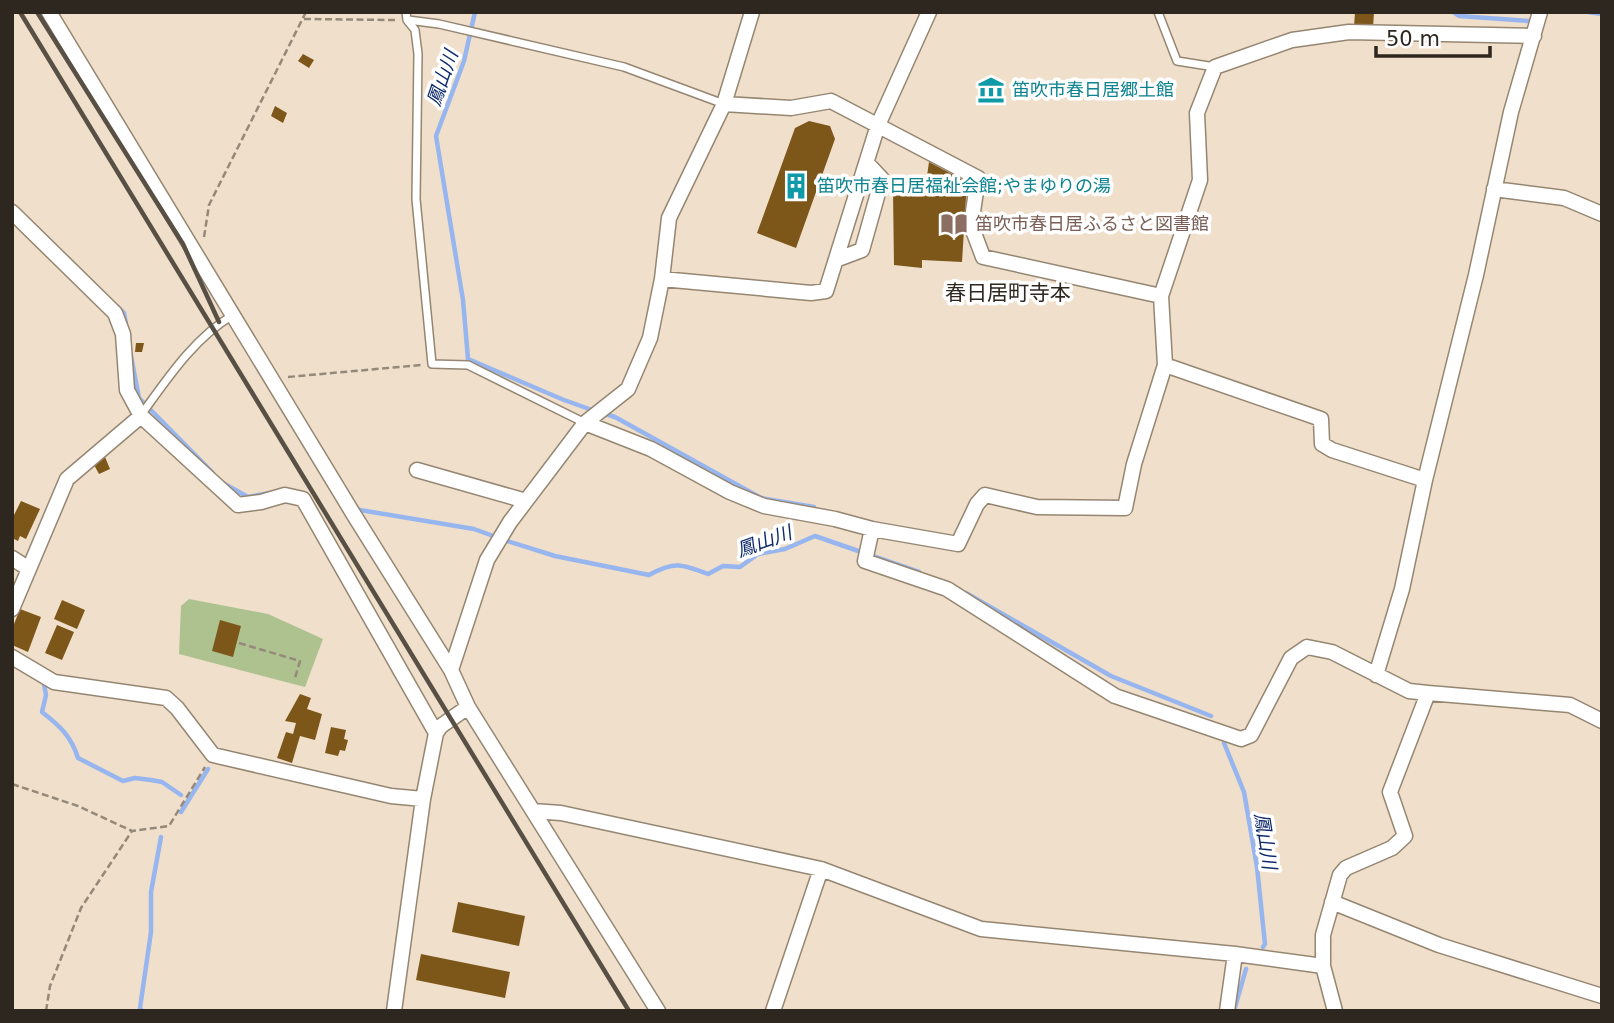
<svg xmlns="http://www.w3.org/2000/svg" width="1614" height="1023" font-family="'DejaVu Sans','Noto Sans JP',sans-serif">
<rect width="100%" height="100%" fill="#f0dfca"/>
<!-- green -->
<path fill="#aec28f" d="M189,599L268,614L323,639L305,687L179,654L181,606Z"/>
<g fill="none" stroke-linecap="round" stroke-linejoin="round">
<!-- stream -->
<path stroke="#97b5ef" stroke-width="4.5" d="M475,12L464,61L436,136L463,300L468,359L564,400L595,411
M1453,12L1459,16L1529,21
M1588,12L1602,14
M118,307L124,313L126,324
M131,356L139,398L212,472
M603,413L615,417L761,498L814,507
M223,483L248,497L270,493
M354,509L474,529L496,537
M504,540L555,556L649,575C674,561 682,564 708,574L723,566L740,567L758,554L785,549L815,536L919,572
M966,593L1111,676L1211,716
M44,684L46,695L42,712C60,726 71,736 78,758L123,781L135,778L151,780L162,782L181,795
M1224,743L1244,792L1257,867L1265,944L1263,947
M181,812L208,769
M142,1011L140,1008L151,932V892L161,837
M1234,1011L1246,969"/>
</g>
<!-- building -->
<path fill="#7d571a" d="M1355,12H1374L1373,28L1354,27Z
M303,54L314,60L309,68L298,61Z
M275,106L287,113L283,123L271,116Z
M809,121L830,126L835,139L796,248L757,233L795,128Z
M929,162L967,182L962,262L922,260V268L894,265L893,192L926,183Z
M136,343H144L142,352H135Z
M105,457L110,469L99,474L93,463Z
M21,501L40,509L26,539L20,536L18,541L12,538V519Z
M62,600L85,610L77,629L54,619Z
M20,609L41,617L28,652L12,645V629Z
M220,620L241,626L233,657L212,651Z
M57,625L74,632L62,660L45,653Z
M300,694L311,698L307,709L322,714L315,740L300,736L292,763L277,758L286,732L293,734L296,723L285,721Z
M331,727L346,730L344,739L348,740L345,751L340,750L338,756L325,753Z
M458,902L525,916L519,946L452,932Z
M421,954L510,972L505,998L416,980Z"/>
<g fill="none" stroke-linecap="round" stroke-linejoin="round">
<!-- lane casing -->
<g stroke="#958672" stroke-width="10">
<path id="lane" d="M406,12L407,20L415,30L418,54L416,199L432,364L468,365L585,423
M1158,12L1177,61L1215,67
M408,20L439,24L624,67L724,104
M141,415C167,379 194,338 233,315"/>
</g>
<!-- street casing -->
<g stroke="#958672" stroke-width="17">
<path id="street" d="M49,12L354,515L451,670
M752,12L724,104L791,108L831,101L978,178L971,225L983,257L1161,296
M1494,189L1564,198L1602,214
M12,212L115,313L123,334L127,390L141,416L238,505L261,502L285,495L303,499L436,733
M838,259L862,250L882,179L867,163
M662,279L811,293L826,291L878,125L929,12
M1165,365L1321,419L1322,444L1332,450L1425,480
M585,423L651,449L730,492L764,506L835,519L872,529L958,544L977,504L985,495L1037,507L1125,508L1134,464L1165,365L1161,296L1200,180L1197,113L1215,67L1292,40L1349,32L1534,36
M417,470L526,501
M872,529L865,561L947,589L1115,696L1241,739L1251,735L1291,658L1307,647L1332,652L1409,691L1428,693L1390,792L1405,836L1392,848L1346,868L1340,875L1323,935V966L1235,954L1227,1011
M12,558L29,569
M12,609L67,479L141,416
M12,657L54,682L166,698L177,708L213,755L391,796L423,799
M1376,675L1402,589L1425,480L1476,275L1511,112L1540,12
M1428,693L1570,705L1602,721
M533,811L561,813L821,869L981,929L1235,954
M1332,902L1439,945L1602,996
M1323,966L1335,1011
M394,1011L423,799L436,733L441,726L468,707
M658,1011L468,707L451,670L487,560L510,522L585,423L628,389L650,338L662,279L669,218L724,104
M773,1011L821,869"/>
</g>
<!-- path -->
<path stroke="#95897a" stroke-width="2.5" stroke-dasharray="7 3.5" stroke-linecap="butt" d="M304,19L395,20
M204,237L209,205L306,12
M288,377L421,365
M239,643L300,661L295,678
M12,784L78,806L132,831L169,826L205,767
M46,1011L50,986L81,908L132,831"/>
<!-- lane -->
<use href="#lane" stroke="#fff" stroke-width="7"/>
<!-- street -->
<use href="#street" stroke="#fff" stroke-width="14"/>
<!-- rail -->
<path stroke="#595045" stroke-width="4.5" d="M20,12L629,1011
M37,12L183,244L219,322"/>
</g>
<!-- icons -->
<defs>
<g id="museum-bare" transform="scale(2.1)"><path d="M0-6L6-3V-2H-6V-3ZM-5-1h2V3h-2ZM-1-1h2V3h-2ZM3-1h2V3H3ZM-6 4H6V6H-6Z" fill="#0f9aa8" stroke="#fff" stroke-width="2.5" paint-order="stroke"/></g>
<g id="building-bare" transform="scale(2.1)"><path d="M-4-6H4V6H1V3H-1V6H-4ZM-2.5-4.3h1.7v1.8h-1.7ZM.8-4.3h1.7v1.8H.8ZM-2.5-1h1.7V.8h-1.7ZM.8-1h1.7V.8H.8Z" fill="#0f9aa8" stroke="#fff" stroke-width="2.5" paint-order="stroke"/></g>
<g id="library-bare" transform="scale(2.1)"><path d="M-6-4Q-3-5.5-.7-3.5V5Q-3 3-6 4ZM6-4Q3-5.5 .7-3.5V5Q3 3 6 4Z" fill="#8d6e63" stroke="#fff" stroke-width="2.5" paint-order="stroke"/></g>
</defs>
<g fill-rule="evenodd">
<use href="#museum-bare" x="991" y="90"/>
<use href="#building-bare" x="796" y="186"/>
<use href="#library-bare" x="954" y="224"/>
</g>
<g text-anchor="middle" stroke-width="7" stroke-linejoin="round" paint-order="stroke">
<!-- culture labels -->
<g font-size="18" fill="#0d838f" stroke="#fff" text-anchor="start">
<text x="1012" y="96">笛吹市春日居郷土館</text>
<text x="817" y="192">笛吹市春日居福祉会館;やまゆりの湯</text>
</g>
<!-- education labels -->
<g font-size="18" fill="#785e54" stroke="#fff" text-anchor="start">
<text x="975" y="230">笛吹市春日居ふるさと図書館</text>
</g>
<!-- water labels -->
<g font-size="19" font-style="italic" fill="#0d296b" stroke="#fff">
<text transform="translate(442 78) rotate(-71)" y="7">鳳山川</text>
<text transform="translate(764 541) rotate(-20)" y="7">鳳山川</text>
<text transform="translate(1266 841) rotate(81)" y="7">鳳山川</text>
</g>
<!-- quarter labels -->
<g font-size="21" fill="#2d271f" stroke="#fff">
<text x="1008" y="300">春日居町寺本</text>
</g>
</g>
<!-- border -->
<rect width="1614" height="1023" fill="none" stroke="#2d271f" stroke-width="28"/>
<!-- scale -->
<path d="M1376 46v10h114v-10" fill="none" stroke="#2d271f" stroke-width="3.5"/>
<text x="1386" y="46" font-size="21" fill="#2d271f" stroke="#ffffff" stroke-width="5" paint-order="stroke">50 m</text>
</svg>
